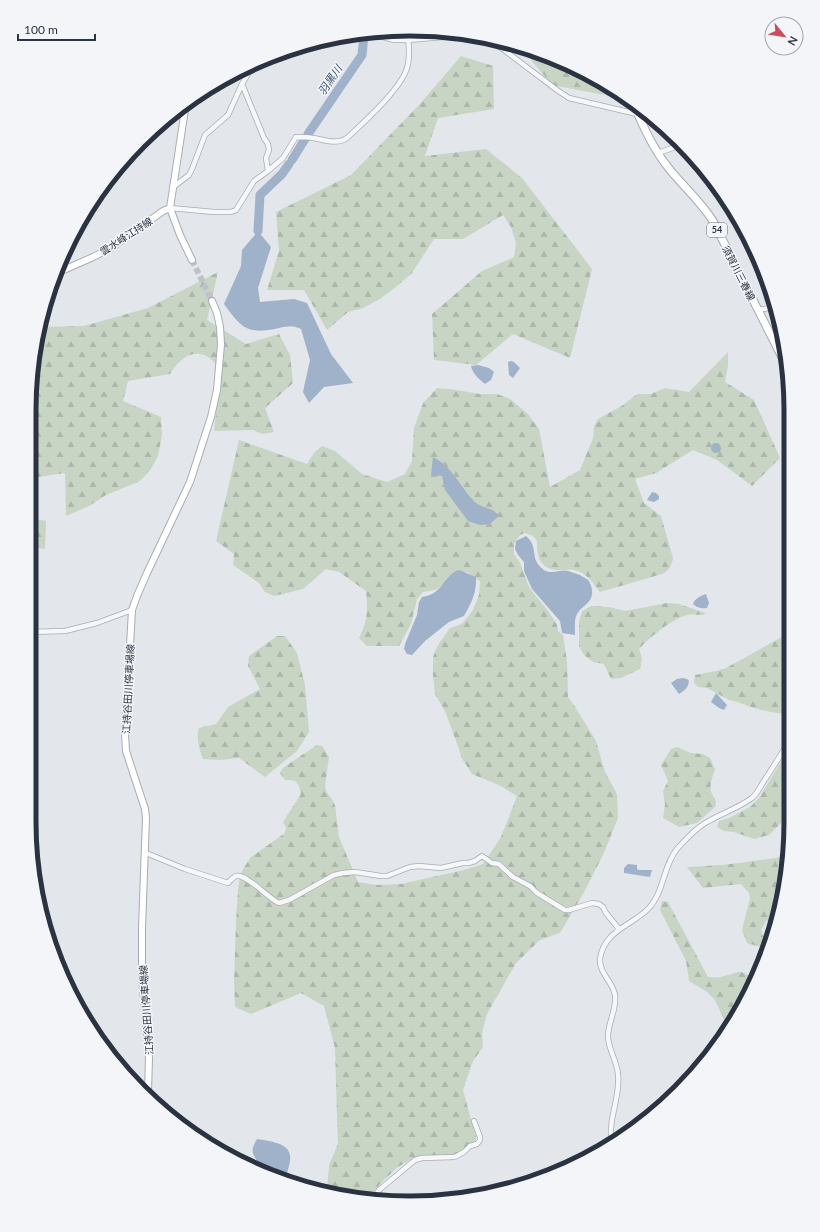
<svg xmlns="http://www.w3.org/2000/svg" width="820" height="1232" font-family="Lato,'Noto Sans JP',sans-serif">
<defs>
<pattern id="forest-firs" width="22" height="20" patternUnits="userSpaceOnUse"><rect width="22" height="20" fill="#c8d5c5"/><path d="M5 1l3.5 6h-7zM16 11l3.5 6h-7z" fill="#acb7aa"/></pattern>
</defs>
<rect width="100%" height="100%" fill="#e3e6eb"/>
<!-- forest -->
<path fill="url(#forest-firs)" d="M507,43L533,49L601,80L607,85L610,96L552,85L523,50Z
M461,56L493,66L494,109L438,118L425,156L486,149L522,178L592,269L570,358L513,334L476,365L434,360L432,314L482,271L514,257L516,243L511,227L503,215L463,239H434L412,273L397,286L380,299L363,308L348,312L327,330L304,290H267L279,251L276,212L351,175L420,104Z
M218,272L207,320L246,344L279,334L290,355L293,383L265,408L274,432L263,434L253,430L214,431L221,371C205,345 184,350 170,374L128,381L123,401L161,417L162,435L158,456L151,469L140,481L106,495L89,506L66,516L65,473L31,478L32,360L42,327L84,326L148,308Z
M728,352V365L725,382L754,400L780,458L752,486L717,460L693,450L656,473L635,479L644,503L661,516L673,558C672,565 669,571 662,574L600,592C593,583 586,572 574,570C570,569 565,570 561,570C541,570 537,560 537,541L533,536L525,533L520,535L514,544V554L520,563L529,587L535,595L549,612L557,625L558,631L563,635L567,661L568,697L574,705L596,741L605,772L617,794L618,818L603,855L583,894L560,933L540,940L516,963L487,1014L482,1033L483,1047L473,1061L463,1090L472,1123L475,1130L476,1140L467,1146L455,1156L415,1157L398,1167L384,1180L367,1198L327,1189L329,1165L338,1144L337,1116L335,1048L324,1006L301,993L251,1014L235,1007L234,980L236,922L238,890L240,877L243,869L251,857L285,833L286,827L283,822L301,794C298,782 298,780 285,780L280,773L284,767L317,745L322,746L329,757L325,786L327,793L332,799L335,805L339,837L358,882L377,885L401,884L464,870L483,864L501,837L517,796L501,786L472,774L461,757L459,749L445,711L435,694L433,675V658L435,651L440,642L450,628L462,624L473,610L479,595L480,581L467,572L456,573L446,583L435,590L423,592L417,599L411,624L399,646H367L359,638C368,620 368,610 366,591L339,572L326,569L303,589L274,596L265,592L259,583L233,565L234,554L216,541L239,440L307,464L314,453L322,446L335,451L362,474L387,482L405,474L412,461L414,428L423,403L437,388L450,389L480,394H497L510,399L528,414L539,429L550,487L580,470L593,438L594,426L598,419L623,405L637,394H651L665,388L689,392Z
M31,518L46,521L45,549L31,547Z
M667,603L679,604L706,613L703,615C698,615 692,614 687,615C672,619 650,637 639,649L642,658L640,669L621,678L611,679L604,664L593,662L584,655L579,646V622L582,611L591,606L609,607L625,611Z
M789,633V715C777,713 765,711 754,708C748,706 733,700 729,700L707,688L698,687L694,683L695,675L716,671L726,668Z
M277,636H285L297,653L305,685L309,732L297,751L265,777L239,758L220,760L203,759C199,749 196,737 199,728L216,724L228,707L260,689L248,666L249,656Z
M677,747L691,753L703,754L710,758L715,769C713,776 709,784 711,791C713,799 716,796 716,806L697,823L679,827L663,818L665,804L663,791L668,781L661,765L671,749Z
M788,750V816L769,835L754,839L734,832L724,831L717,827L719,821L729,818L750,807L759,798Z
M788,855V872L773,921H766L761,930L765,942L760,947L747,943L742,930L750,898L749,893L741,884L703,888L687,867C711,866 736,864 760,860C769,859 779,858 788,855Z
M662,901L668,902L708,977C712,977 717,978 721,977C740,973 737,967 755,980L752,990L727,1028V1026L715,1000L707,992L689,981L686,961L660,910Z"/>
<!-- water -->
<path fill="#a0b2ca" d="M258,231L271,247L258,288L260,302L294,299L307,303L331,354L353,383L324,387L309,403L303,392L310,360L301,329C293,325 288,326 279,328C248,335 242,329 224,304L241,266L242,250Z
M511,361L514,362L520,368L513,378L509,375L508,362Z
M478,365L489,368L494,372L491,380L485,384C480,380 472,373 471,366Z
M711 448a5 5 0 1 1 10 0a5 5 0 1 1-10 0Z
M433,457C453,467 460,487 475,502C481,507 486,507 492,510C495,511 497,514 499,516L490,524L480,525L468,521L445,490L442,476L431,475Z
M652,492L656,493L659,496V499L654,502L647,500Z
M526,536C540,548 528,558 544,570C551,575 561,569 568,571C572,572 576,574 580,575C582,577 586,578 588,580C592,585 594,594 590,600C587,605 580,608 577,614C574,620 575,628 575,635L562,633L560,621L532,589L524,571V562L518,555L515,549L516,541Z
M459,570L476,577C477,592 471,604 464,616L449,622L425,641L412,655L407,654L404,649L405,644L417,615L419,602L422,597C427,596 431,595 435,592C444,586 448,573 459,570Z
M706,594L709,603L707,608C702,609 697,608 693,604C695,598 701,596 706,594Z
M683,678L687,679L689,681C688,688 685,690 679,694L671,683L677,679Z
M716,693L727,705L724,710L719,708L711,702Z
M628,864L637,865V869L639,870H652L650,877L624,873V868Z
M257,1139C267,1141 288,1142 290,1155C291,1161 288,1169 287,1174L259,1171L260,1165C253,1154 249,1152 257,1139Z"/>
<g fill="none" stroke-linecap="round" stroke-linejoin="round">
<!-- river -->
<path stroke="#a0b2ca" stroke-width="9" d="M308,134L362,55L364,35
M292,160L305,139
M258,231L260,195L282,174L289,164"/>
<!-- secondary-tunnel -->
<path stroke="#bec2c9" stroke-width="6" stroke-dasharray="6 3" stroke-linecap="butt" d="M192,260L212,301"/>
<!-- street casing -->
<g stroke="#a8adb5" stroke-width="6">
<path id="street" d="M369,33L394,40H408L466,35L474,36
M486,38L504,50L557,90L569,98L637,114
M242,84L264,138L268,144L269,150L266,158L268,171
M658,153L681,145
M172,188L189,175L192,169L205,135L228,115L242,84L254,64
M170,208L214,212H231L236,210L254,181L268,171L283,158L296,137C302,137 307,137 313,138C325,140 336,145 347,138C364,122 401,89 407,68C411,56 408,42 408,31
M758,310L776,307
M30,632L65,631L97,623L132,610
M146,853L185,869L228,883C230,881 233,877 236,876C246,873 269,899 279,903L289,900L334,875L343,873L355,872L381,876H387L410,867L419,866L441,868L463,863H468L475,861L482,856L492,863L499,864L502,867L513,877L530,886L537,893L565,910H569L592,903L599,904L603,907L606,913L619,929
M612,1143C607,1120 621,1097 618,1074C617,1061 608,1049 608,1036C608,1022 617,1010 615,995C613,982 599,973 600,959C604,930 632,926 649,908C664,892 663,866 677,849C685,840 698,826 709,821C723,813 738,808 752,798C757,794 760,787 764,781C772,769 780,756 788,743
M373,1199L379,1190L415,1160L422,1158L455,1157L464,1152L470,1146L477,1144L480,1140V1137L474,1121"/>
</g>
<!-- secondary casing -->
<g stroke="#a8adb5" stroke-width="8">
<path id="secondary" d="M186,103L170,208L180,235L192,260
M59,272L93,257L111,248L163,211L170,208
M148,1092L149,1058L142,977V928L146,818L145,809L126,751L125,734L132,610L137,596L147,573L190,482L211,417L217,390L221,344L220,327L217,313L212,301"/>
</g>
<!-- primary casing -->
<g stroke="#a3aab7" stroke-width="9">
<path id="primary" d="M633,103C643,126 654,151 671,171C685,188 701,202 713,221L787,367"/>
</g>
<!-- street -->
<use href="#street" stroke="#f6f7f9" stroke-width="4.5"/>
<!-- secondary -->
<use href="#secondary" stroke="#fff" stroke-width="6"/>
<!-- primary -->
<use href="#primary" stroke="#fff" stroke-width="7"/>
</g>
<g text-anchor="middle" stroke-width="3" stroke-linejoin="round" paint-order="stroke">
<!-- shield labels -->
<rect fill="#f3f5f8" stroke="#676d79" stroke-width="1" x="707" y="223" width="20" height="14" rx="3"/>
<g font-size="9" font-weight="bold" fill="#2b3343">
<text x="717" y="233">54</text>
</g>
<!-- street labels -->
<g font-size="10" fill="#2b3343" stroke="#f3f5f8">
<text transform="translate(126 236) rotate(-33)" y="4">雲水峰江持線</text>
<text transform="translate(739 273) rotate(63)" y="4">須賀川三春線</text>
<text transform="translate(128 689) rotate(-87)" y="4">江持谷田川停車場線</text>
<text transform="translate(146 1010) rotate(-94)" y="4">江持谷田川停車場線</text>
</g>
<!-- water labels -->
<g font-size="11" font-style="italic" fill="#364f77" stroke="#f3f5f8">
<text transform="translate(330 80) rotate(-56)" y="4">羽黒川</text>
</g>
</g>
<!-- crop -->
<path d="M0 0H820V1232H0ZM410 36H410A374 374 0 0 1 784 410V822A374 374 0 0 1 410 1196H410A374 374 0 0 1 36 822V410A374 374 0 0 1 410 36Z" fill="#f3f5f8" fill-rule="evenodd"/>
<path fill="none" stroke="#2b3343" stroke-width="5" d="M410 36H410A374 374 0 0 1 784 410V822A374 374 0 0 1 410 1196H410A374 374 0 0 1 36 822V410A374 374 0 0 1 410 36Z"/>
<!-- north arrow -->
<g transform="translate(784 36) rotate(120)"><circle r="19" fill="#f3f5f8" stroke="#a3a7b0"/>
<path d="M0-3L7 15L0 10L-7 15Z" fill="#cc4c59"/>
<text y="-6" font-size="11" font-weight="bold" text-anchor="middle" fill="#2b3343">N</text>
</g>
<!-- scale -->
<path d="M18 34v6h77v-6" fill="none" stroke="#2b3343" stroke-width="2"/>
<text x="24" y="34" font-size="12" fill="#2b3343" stroke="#f3f5f8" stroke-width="3" paint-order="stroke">100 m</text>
</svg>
